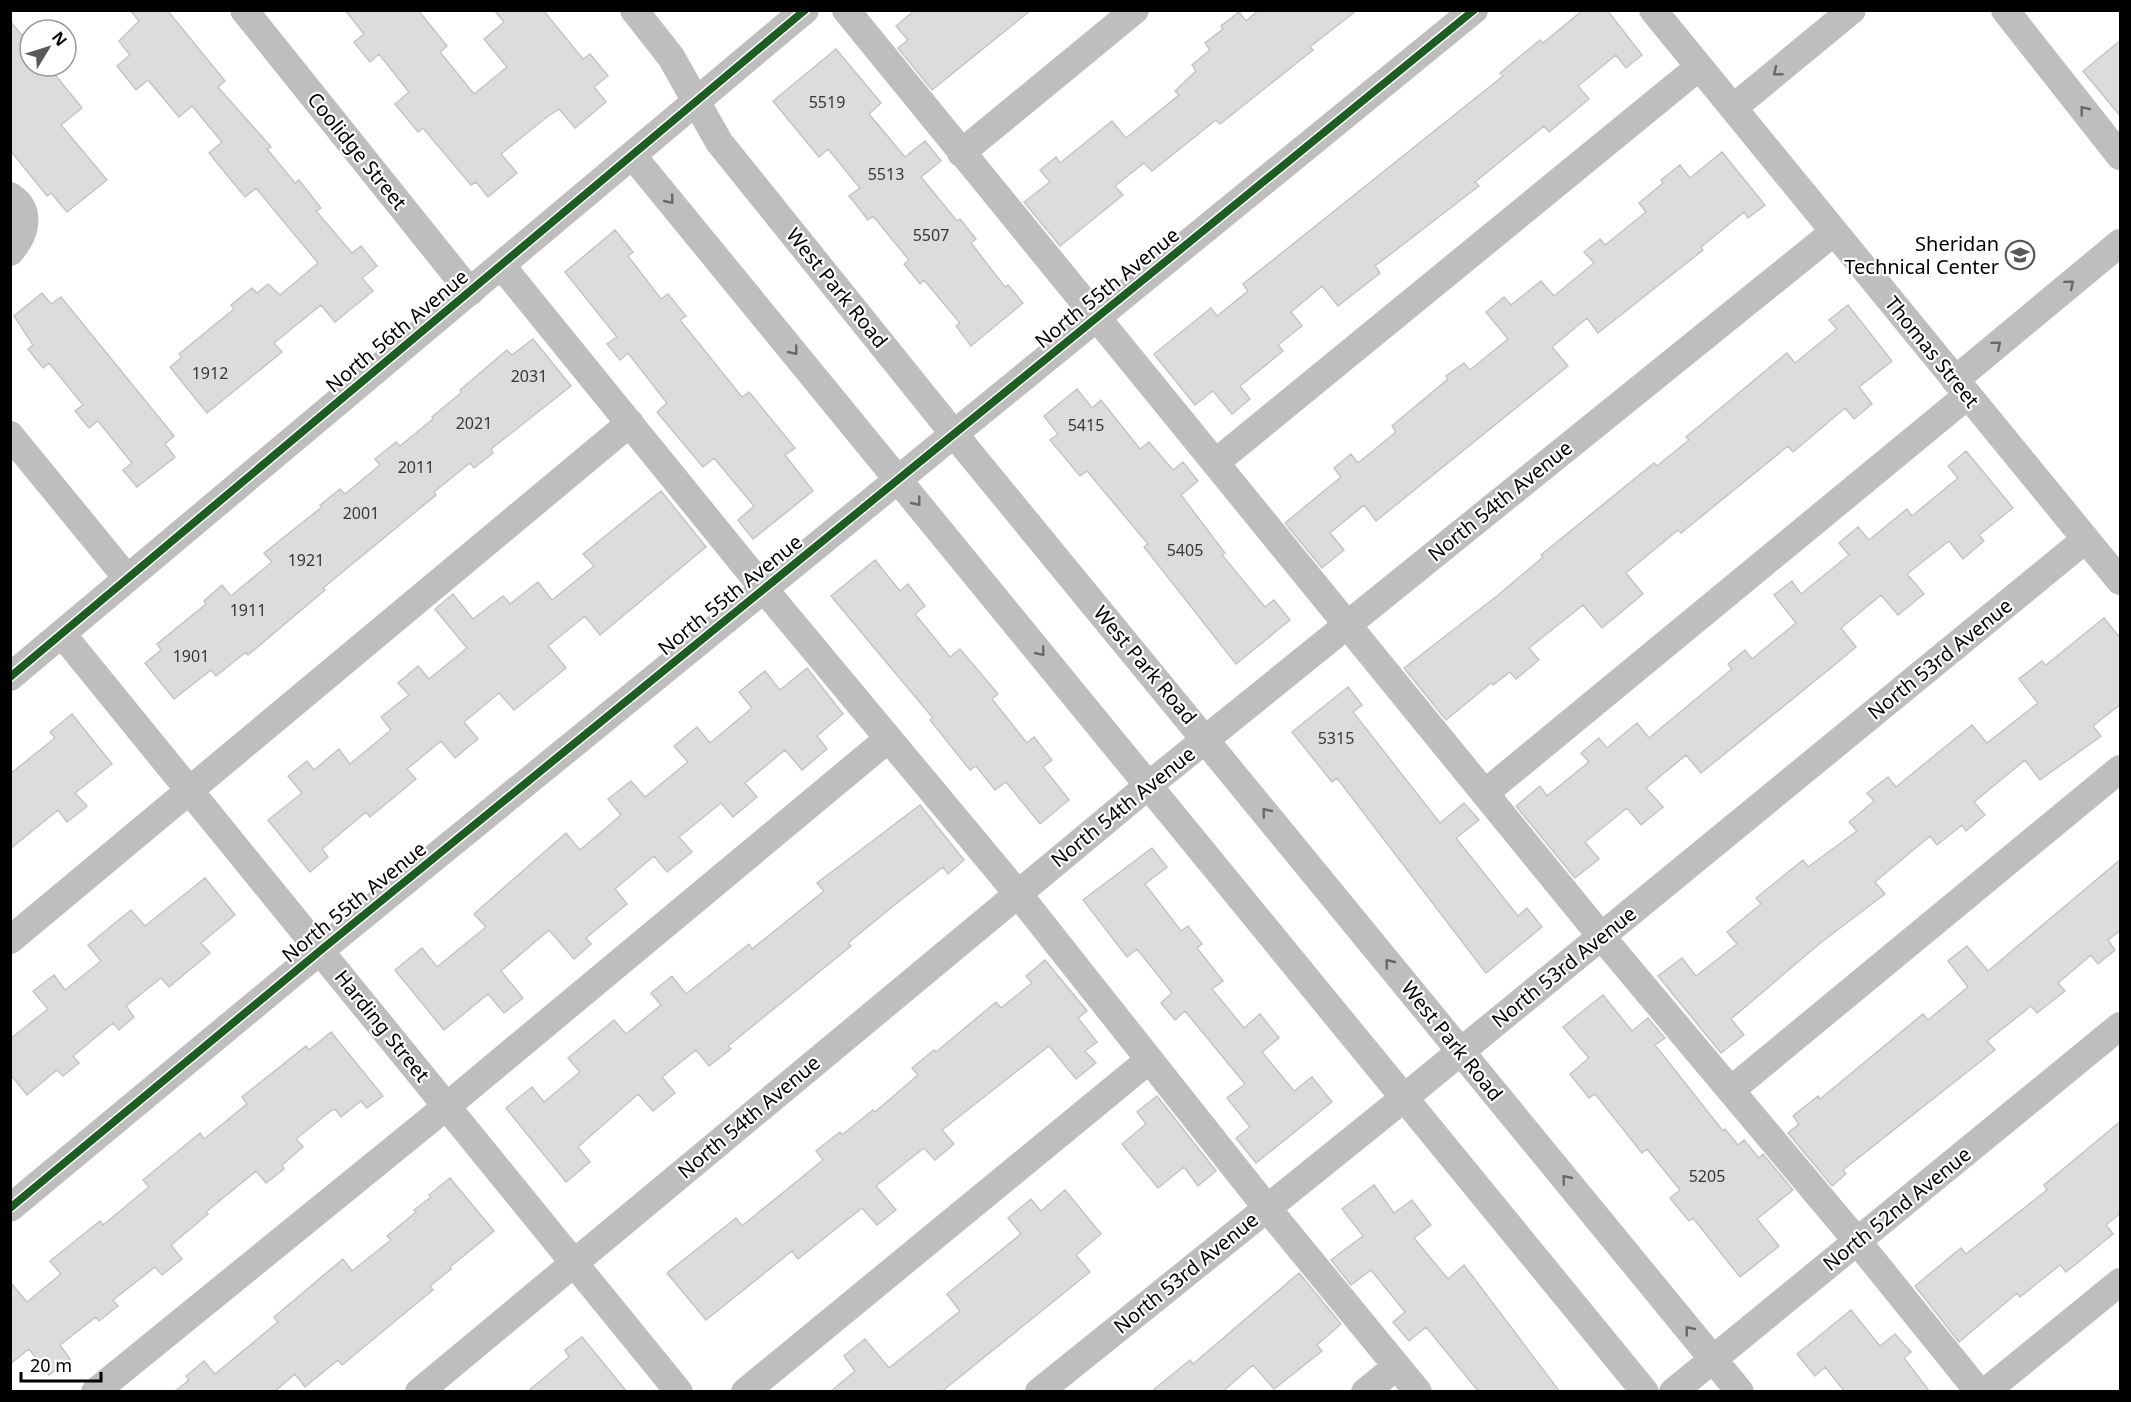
<svg xmlns="http://www.w3.org/2000/svg" width="2131" height="1402" font-family="'Noto Sans',sans-serif">
<rect width="100%" height="100%" fill="#fff"/>
<!-- building -->
<path fill="#dcdcdc" stroke="#c5c5c5" stroke-width="1.5" d="M130,10H167L225,81L218,87L271,147L267,149L295,183L299,180L321,208L316,211L352,253L361,246L377,266L362,278L373,291L335,322L321,305L274,343L282,352L207,413L170,367L182,357L179,354L234,309L231,305L252,288L257,293L268,284L280,295L318,263L256,188L245,197L209,153L222,142L192,106L179,117L148,80L136,90L117,66L130,55L119,41L139,21Z
M345,10H418L447,46L440,52L474,94L507,67L484,39L504,22L494,10H543L583,59L590,54L608,76L594,87L606,102L575,128L559,109L547,117L501,154L517,173L488,197L476,182L471,185L423,128L418,132L395,104L409,92L379,54L370,62L354,42L364,34Z
M915,10H1031L932,90L898,48L908,40L896,26Z
M1259,10H1357L1310,47L1313,50L1220,124L1216,120L1152,171L1144,163L1115,186L1123,195L1060,246L1024,202L1050,182L1040,170L1056,157L1060,163L1112,121L1126,138L1179,95L1175,91L1196,71L1192,65L1210,50L1205,43L1223,29L1221,26L1239,12L1246,21Z
M1583,10H1607L1642,55L1626,68L1616,55L1578,86L1589,99L1549,132L1544,126L1475,182L1479,186L1375,266L1380,273L1338,306L1322,286L1291,312L1302,326L1278,345L1283,351L1240,386L1250,399L1232,414L1213,391L1195,405L1154,354L1211,308L1217,316L1248,291L1243,284L1503,76L1500,73L1540,40L1543,43Z
M10,21L30,45V66H48L82,108L61,125L107,180L67,212L51,193L47,196L10,150Z
M2121,40V117L2083,71Z
M836,49L881,103L869,114L905,157L925,141L941,161L921,177L957,221L960,219L976,239L971,243L1005,287L1008,285L1023,303L971,346L956,326L960,323L924,280L920,284L904,264L909,260L873,216L868,220L849,196L860,188L828,149L819,157L773,101Z
M1722,152L1765,205L1748,218L1744,212L1701,247L1703,250L1598,333L1587,318L1552,347L1568,366L1376,521L1364,505L1330,533L1344,550L1322,568L1285,523L1341,477L1334,468L1351,454L1358,463L1396,432L1392,426L1448,379L1446,376L1464,363L1470,370L1508,339L1486,312L1504,297L1511,305L1541,281L1554,296L1594,263L1584,252L1600,239L1605,245L1646,212L1639,203L1663,183L1661,180L1680,165L1690,178Z
M615,230L633,252L628,256L661,299L668,294L686,316L680,320L742,397L749,392L795,448L785,455L813,491L753,539L738,520L754,506L714,458L703,467L657,412L667,403L628,353L620,360L607,344L617,337L565,272Z
M42,293L51,304L61,297L174,436L165,444L175,457L137,487L123,470L132,463L98,421L89,428L75,411L83,405L49,363L43,368L28,349L33,345L14,316Z
M1848,305L1892,361L1859,387L1872,404L1854,419L1845,408L1793,452L1788,446L1681,533L1678,530L1626,573L1643,594L1602,628L1583,605L1529,648L1539,660L1516,679L1510,672L1493,685L1491,683L1446,720L1404,668L1497,596L1543,557L1541,555L1654,463L1657,466L1689,440L1686,437L1787,353L1795,363L1837,329L1829,320Z
M533,339L571,386L491,449L493,453L474,468L470,463L434,492L436,495L323,588L325,590L248,655L246,652L216,676L211,670L174,699L145,663L161,650L157,644L206,604L204,601L222,585L231,596L272,562L264,553L322,507L320,505L340,489L345,494L380,465L375,459L396,442L400,446L433,419L432,417L462,392L460,390L507,350L512,355Z
M1077,389L1092,408L1101,400L1140,449L1149,442L1173,470L1183,462L1198,481L1181,495L1225,553L1222,555L1265,607L1274,600L1290,620L1236,664L1144,547L1148,544L1087,471L1080,476L1050,440L1058,434L1044,416Z
M1966,451L2013,508L1979,535L1984,541L1963,559L1949,541L1907,574L1924,594L1898,615L1881,595L1841,628L1856,647L1832,667L1701,773L1686,755L1646,788L1663,807L1641,825L1627,808L1585,842L1599,859L1575,878L1516,806L1540,786L1547,796L1589,762L1581,753L1599,738L1607,748L1637,723L1649,738L1732,669L1728,664L1745,650L1752,659L1796,623L1774,595L1792,581L1801,594L1849,555L1839,543L1858,527L1869,540L1907,509L1912,516L1958,478L1948,466Z
M661,491L706,547L600,635L585,616L548,646L566,668L514,710L499,693L464,722L478,739L455,758L441,741L407,769L416,779L370,817L366,812L322,849L328,857L310,872L268,820L302,793L288,776L307,761L314,770L339,749L350,764L391,730L381,717L409,695L398,683L418,666L429,679L467,648L435,609L453,594L473,619L503,596L510,604L538,582L552,600L594,566L583,554Z
M875,560L900,591L908,584L925,606L915,614L950,657L960,649L998,694L992,699L1027,743L1034,737L1052,760L1043,767L1069,800L1040,824L1006,782L995,790L976,766L970,770L930,720L933,718L831,596Z
M2104,618L2121,639V704L2093,726L2101,736L2040,780L2025,760L1974,802L1985,815L1966,831L1962,825L1937,845L1930,836L1875,882L1885,894L1819,944L1731,1019L1744,1035L1721,1053L1658,976L1682,958L1696,976L1737,944L1727,932L1761,904L1756,898L1803,860L1808,867L1857,831L1849,822L1874,801L1867,793L1888,777L1896,787L1972,725L1987,743L2038,703L2019,679L2042,661L2046,665Z
M807,668L843,714L817,736L827,749L802,770L785,750L745,783L757,797L733,817L721,803L679,837L692,852L667,872L654,856L615,889L627,904L586,938L591,944L574,959L549,930L501,971L523,998L504,1013L488,994L444,1030L395,970L422,948L437,967L486,927L474,914L566,833L580,850L621,815L608,799L631,781L645,797L688,762L674,746L697,727L710,743L752,708L739,692L765,671L780,690Z
M1348,687L1362,705L1353,712L1440,823L1464,803L1479,820L1456,838L1518,916L1527,908L1542,927L1486,973L1337,778L1332,782L1292,732Z
M72,714L112,764L75,793L87,806L85,808L67,822L58,810L10,849V774L55,738L50,732Z
M920,805L964,860L948,874L943,867L897,903L848,943L851,946L728,1046L731,1049L709,1066L696,1050L662,1077L675,1093L653,1111L638,1094L578,1147L590,1162L566,1182L506,1108L532,1087L544,1102L580,1072L568,1058L614,1020L626,1034L661,1005L651,993L672,976L686,994L749,944L752,949L824,891L817,883Z
M1152,848L1167,867L1145,884L1181,931L1188,926L1202,944L1197,948L1223,981L1212,989L1244,1028L1260,1014L1279,1038L1262,1052L1294,1091L1312,1077L1332,1102L1256,1163L1236,1138L1250,1127L1227,1098L1245,1084L1185,1011L1175,1020L1161,1003L1172,993L1137,949L1127,957L1083,900Z
M2121,859V930L2108,940L2115,950L2098,964L2091,955L2058,983L2065,991L2037,1013L2031,1006L1987,1041L1995,1050L1843,1170L1846,1174L1832,1186L1788,1133L1799,1124L1793,1116L1818,1096L1820,1099L1923,1014L1928,1020L1968,987L1948,961L1967,946L1988,971Z
M205,878L235,915L201,943L210,953L169,987L161,978L126,1006L134,1017L119,1030L113,1023L73,1056L79,1063L63,1076L57,1070L27,1095L10,1074V1039L48,1009L33,991L54,975L65,990L101,961L88,945L131,910L145,926Z
M1045,960L1087,1011L1078,1018L1097,1042L1085,1051L1096,1063L1076,1079L1049,1046L942,1130L954,1144L935,1160L924,1148L876,1186L896,1210L877,1225L862,1208L798,1259L792,1251L706,1320L667,1273L736,1218L742,1226L823,1160L816,1151L840,1132L842,1135L873,1110L875,1112L918,1075L912,1068L934,1050L936,1052L996,1002L1001,1008L1032,983L1026,976Z
M1603,995L1632,1031L1648,1018L1665,1038L1655,1045L1723,1131L1725,1129L1738,1145L1744,1140L1759,1158L1763,1154L1793,1190L1757,1219L1779,1246L1740,1277L1693,1218L1689,1221L1670,1198L1680,1190L1647,1149L1642,1153L1595,1094L1589,1098L1570,1074L1589,1058L1563,1027Z
M331,1032L383,1096L367,1108L361,1101L341,1117L336,1110H332L296,1139L303,1147L282,1165L284,1169L266,1183L256,1171L206,1212L208,1214L171,1245L182,1259L162,1275L155,1267L113,1300L118,1306L99,1321L96,1317L60,1345L70,1359L49,1375L29,1349L10,1364V1282L27,1302L61,1274L50,1261L100,1221L103,1225L149,1187L143,1180L200,1133L204,1139L247,1104L242,1097L306,1046L309,1050Z
M1157,1096L1216,1171L1198,1186L1184,1167L1158,1188L1122,1144L1146,1124L1137,1112Z
M2121,1121V1213L2106,1225L2113,1234L2066,1272L2060,1265L2020,1297L2017,1293L1959,1342L1915,1286L1961,1248L1966,1254L2047,1190L2044,1185Z
M450,1178L494,1231L450,1267L451,1269L430,1286L433,1290L342,1365L338,1360L305,1387L295,1374L274,1392H174L189,1380L186,1376L204,1361L215,1374L278,1322L274,1317L343,1259L352,1271L391,1240L387,1236L416,1212L414,1210L431,1197L429,1195Z
M1374,1185L1394,1213L1412,1200L1431,1225L1414,1238L1448,1279L1464,1265L1560,1392H1479L1426,1327L1409,1341L1393,1322L1405,1312L1371,1270L1351,1285L1331,1260L1363,1236L1342,1209Z
M1065,1190L1101,1234L1076,1255L1090,1272L941,1392H830L855,1371L844,1356L865,1339L889,1368L960,1311L947,1294L1021,1234L1008,1218L1031,1199L1041,1211Z
M1299,1273L1341,1324L1317,1345L1322,1351L1302,1367L1274,1389L1253,1365L1222,1392H1151L1190,1360L1193,1364Z
M1851,1310L1880,1346L1895,1334L1911,1352L1904,1358L1930,1392H1845L1825,1367L1815,1376L1797,1354Z
M582,1337L627,1392H527L569,1357L565,1350Z"/>
<g fill="none" stroke-linecap="round" stroke-linejoin="round">
<!-- minor -->
<path stroke="#bebebe" stroke-width="28" d="M244,10L470,292
M634,10L671,57L719,142L954,434L1740,1392
M846,10L1601,936L1857,1241L1979,1392
M1653,10L2120,581
M2005,10L2120,156
M1733,108L1852,10
M961,153L1135,10
M632,155L1645,1392
M10,196C33,211 25,235 10,252
M501,265L764,589L1018,894L1267,1208L1418,1392
M1955,380L2120,243
M10,435L127,578
M1215,463L1699,67
M62,634L679,1392
M10,677L805,10
M1485,793L1968,395
M10,940L630,423
M1731,1090L2120,769
M10,1208L321,950L1474,10
M95,1392L447,1106L888,739
M419,1392L1149,785L1834,232
M745,1392L1149,1060
M1039,1392L1404,1098L2086,539
M1365,1392L1397,1366
M1673,1392L2120,1026
M1985,1392L2120,1282"/>
<!-- cycleway casing -->
<g stroke="#fff" stroke-width="11">
<path id="cycleway" d="M10,677L805,10
M10,1208L321,950L1474,10"/>
</g>
<!-- cycleway -->
<use href="#cycleway" stroke="#1b5e20" stroke-width="8"/>
</g>
<!-- one-way arrows -->
<defs><path id="oneway-chevron" d="M-2-3.5L2.5 0L-2 3.5" fill="none" stroke-width="1.6" stroke-linecap="round" stroke-linejoin="round" transform="scale(1.5)"/></defs>
<g stroke="#686868">
<use href="#oneway-chevron" transform="translate(1777 72) rotate(141)"/>
<use href="#oneway-chevron" transform="translate(2084 110) rotate(-128)"/>
<use href="#oneway-chevron" transform="translate(670 200) rotate(51)"/>
<use href="#oneway-chevron" transform="translate(2070 284) rotate(-40)"/>
<use href="#oneway-chevron" transform="translate(1997 345) rotate(-40)"/>
<use href="#oneway-chevron" transform="translate(794 351) rotate(51)"/>
<use href="#oneway-chevron" transform="translate(917 502) rotate(51)"/>
<use href="#oneway-chevron" transform="translate(1041 652) rotate(51)"/>
<use href="#oneway-chevron" transform="translate(1266 812) rotate(-129)"/>
<use href="#oneway-chevron" transform="translate(1389 963) rotate(-129)"/>
<use href="#oneway-chevron" transform="translate(1566 1179) rotate(-129)"/>
<use href="#oneway-chevron" transform="translate(1689 1330) rotate(-129)"/>
</g>
<!-- icons -->
<defs>
<g id="school-ring" transform="scale(1.5)"><circle r="9.5" fill="#fff" stroke="#595959" stroke-width="1.5"/><path d="M0-5L7-2L0 1L-7-2ZM-4 1L0 2.5L4 1V4Q0 6-4 4Z" fill="#595959"/></g>
</defs>
<g fill-rule="evenodd">
<use href="#school-ring" x="2020" y="255"/>
</g>
<g text-anchor="middle" stroke-width="4.5" stroke-linejoin="round" paint-order="stroke">
<!-- number labels -->
<g font-size="16" fill="#373737">
<text x="827" y="108">5519</text>
<text x="886" y="180">5513</text>
<text x="931" y="241">5507</text>
<text x="210" y="379">1912</text>
<text x="529" y="382">2031</text>
<text x="474" y="429">2021</text>
<text x="1086" y="431">5415</text>
<text x="416" y="473">2011</text>
<text x="361" y="519">2001</text>
<text x="1185" y="556">5405</text>
<text x="306" y="566">1921</text>
<text x="248" y="616">1911</text>
<text x="191" y="662">1901</text>
<text x="1336" y="744">5315</text>
<text x="1707" y="1182">5205</text>
</g>
<!-- street labels -->
<g font-size="20" fill="#000" stroke="#fff">
<text transform="translate(357 151) rotate(51)" y="7">Coolidge Street</text>
<text transform="translate(837 288) rotate(51)" y="7">West Park Road</text>
<text transform="translate(1107 288) rotate(-39)" y="7">North 55th Avenue</text>
<text transform="translate(397 331) rotate(-40)" y="7">North 56th Avenue</text>
<text transform="translate(1932 352) rotate(51)" y="7">Thomas Street</text>
<text transform="translate(1500 501) rotate(-39)" y="7">North 54th Avenue</text>
<text transform="translate(730 595) rotate(-39)" y="7">North 55th Avenue</text>
<text transform="translate(1940 659) rotate(-39)" y="7">North 53rd Avenue</text>
<text transform="translate(1145 665) rotate(50)" y="7">West Park Road</text>
<text transform="translate(1123 807) rotate(-39)" y="7">North 54th Avenue</text>
<text transform="translate(354 902) rotate(-39)" y="7">North 55th Avenue</text>
<text transform="translate(1564 967) rotate(-39)" y="7">North 53rd Avenue</text>
<text transform="translate(382 1026) rotate(51)" y="7">Harding Street</text>
<text transform="translate(1452 1041) rotate(51)" y="7">West Park Road</text>
<text transform="translate(749 1117) rotate(-40)" y="7">North 54th Avenue</text>
<text transform="translate(1897 1209) rotate(-39)" y="7">North 52nd Avenue</text>
<text transform="translate(1186 1273) rotate(-39)" y="7">North 53rd Avenue</text>
</g>
<!-- poi labels -->
<g font-size="20" fill="#000" stroke="#fff" text-anchor="end">
<text x="1999" y="251">Sheridan<tspan x="1999" dy="23">Technical Center</tspan></text>
</g>
</g>
<!-- border -->
<rect width="2131" height="1402" fill="none" stroke="#000000" stroke-width="24"/>
<!-- north arrow -->
<g transform="translate(48 48) rotate(52)"><circle r="28" fill="#ffffff" stroke="#999999" stroke-width="1.5"/>
<path d="M0-4.5L10 22L0 15L-10 22Z" fill="#595959"/>
<text y="-9" font-size="16" font-weight="bold" text-anchor="middle" fill="#000000">N</text>
</g>
<!-- scale -->
<path d="M21 1372v9h80v-9" fill="none" stroke="#000000" stroke-width="3"/>
<text x="30" y="1372" font-size="18" fill="#000000" stroke="#ffffff" stroke-width="4.5" paint-order="stroke">20 m</text>
</svg>
